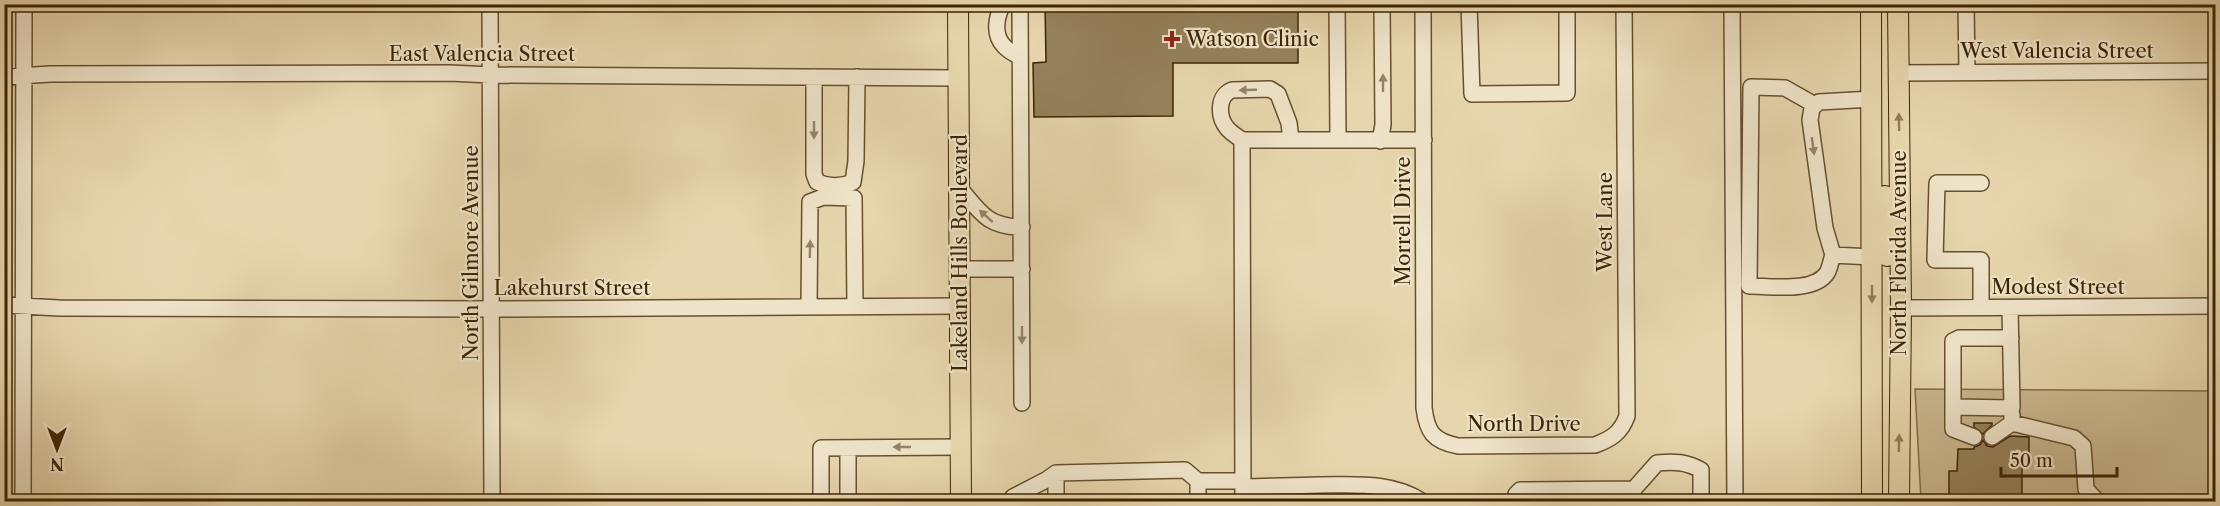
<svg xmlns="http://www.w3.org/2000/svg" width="2220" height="506" font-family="'Libre Caslon Text',serif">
<rect width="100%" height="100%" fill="#e7d6ad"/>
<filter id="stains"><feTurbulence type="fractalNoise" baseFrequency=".00333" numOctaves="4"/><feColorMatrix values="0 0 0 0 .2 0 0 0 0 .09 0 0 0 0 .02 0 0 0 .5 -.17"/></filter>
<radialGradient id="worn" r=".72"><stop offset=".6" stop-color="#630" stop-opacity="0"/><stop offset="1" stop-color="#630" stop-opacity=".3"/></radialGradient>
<!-- green -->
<path fill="#cab890" stroke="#836e4a" stroke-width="1.5" d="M1915,389L2215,391V501H1921Z"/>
<!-- building -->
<path fill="#95815b" stroke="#3c2403" stroke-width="1.5" d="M1045,4H1298V63H1173V116L1034,117L1033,63L1046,62Z
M1974,423H1992V425L1983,434L1974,427Z
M2010,436L2029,437V463H2022V501H1949V471H1957L1958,449H1974V447L1980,445L1983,440L1987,446L1993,447Z"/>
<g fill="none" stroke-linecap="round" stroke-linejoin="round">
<!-- minor casing -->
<g stroke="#67502e" stroke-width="18">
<path id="minor" d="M490,4L492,502
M1003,4C996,17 993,35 1004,46C1008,51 1015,54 1020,57
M1020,4L1022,403
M1337,4L1338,140
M1423,4L1424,408C1427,432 1433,441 1458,446L1595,445C1611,439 1621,433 1627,416L1624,4
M1469,4L1472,94L1567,93V4
M1732,4L1735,502
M1966,4L1967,72
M1898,73L2216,71
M4,77L50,74L450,73L490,75L959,78
M814,77V174L817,182C829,187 841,187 853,182L856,161L857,77
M1872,99L1819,102L1812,108L1810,120L1825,228L1833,255L1872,257
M1815,105L1785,88L1751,87L1749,286C1770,286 1814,293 1827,273C1830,268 1831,260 1833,255
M1242,140L1243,502
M1291,140L1289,123L1278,94L1270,89L1232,90C1217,96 1218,117 1227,128C1231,133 1238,137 1242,140H1424
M1380,141L1383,125L1382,4
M1981,183H1937L1935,260H1981V308
M959,187C980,212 987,227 1022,227
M960,269H1022
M4,305L59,308L507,309L960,306
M809,307L810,202L823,197L854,198L855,307
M1901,308L2216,306
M2010,308L2012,408L1953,407V341L1959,338H2011
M1953,407V429L1974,437
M2012,423L2074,438L2083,446L2086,489L2098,502
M1992,437L2012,423V415
M848,448V502
M1056,473V502
M1243,487C1268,486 1293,486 1318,485C1354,485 1392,481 1423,502
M23,502L24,4
M821,502V448L961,447
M1012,502L1013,497L1046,480L1056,473L1185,470L1198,481H1243
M1198,502V481
M1516,502V494L1520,490L1634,489L1657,463C1674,461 1687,462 1701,470V502"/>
</g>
<!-- major casing -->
<g stroke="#3c2403" stroke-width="22">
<path id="major" d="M958,4L961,502
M1871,4L1872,502
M1898,4L1901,308L1899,502
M1885,196L1887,256"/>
</g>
<!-- minor -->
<use href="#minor" stroke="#efe4ca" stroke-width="15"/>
<!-- major -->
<use href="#major" stroke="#e7d6ad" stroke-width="20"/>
</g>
<!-- one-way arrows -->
<defs><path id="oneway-solid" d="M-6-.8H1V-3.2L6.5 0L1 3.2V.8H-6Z" transform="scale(1.5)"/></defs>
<g fill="#968466">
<use href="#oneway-solid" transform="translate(1383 83) rotate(-90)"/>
<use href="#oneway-solid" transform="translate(1248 90) rotate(178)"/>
<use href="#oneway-solid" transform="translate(814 130) rotate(90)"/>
<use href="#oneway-solid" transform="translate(1813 146) rotate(82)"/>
<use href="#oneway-solid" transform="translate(986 216) rotate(-138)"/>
<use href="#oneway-solid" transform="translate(810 249) rotate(-89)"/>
<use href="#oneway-solid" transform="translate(1022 335) rotate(90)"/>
<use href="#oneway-solid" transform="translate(902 447) rotate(180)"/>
</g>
<g fill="#927d58">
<use href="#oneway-solid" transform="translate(1899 122) rotate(-91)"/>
<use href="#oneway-solid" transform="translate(1872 294) rotate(90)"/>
<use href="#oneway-solid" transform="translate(1899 443) rotate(-89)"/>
</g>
<!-- markers -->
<path fill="#8f2418" stroke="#efe4ca" stroke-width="2" d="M1169 30h6v6h6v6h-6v6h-6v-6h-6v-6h6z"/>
<g text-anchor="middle" stroke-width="4.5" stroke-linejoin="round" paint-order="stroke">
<!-- poi labels -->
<g font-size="20" fill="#3c2403" stroke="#efe4ca" text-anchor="start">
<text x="1186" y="46">Watson Clinic</text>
</g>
<!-- street labels -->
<g font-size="20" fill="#3c2403" stroke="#efe4ca">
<text x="2057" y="58">West Valencia Street</text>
<text x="482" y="61">East Valencia Street</text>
<text transform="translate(1403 221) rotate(-90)" y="7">Morrell Drive</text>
<text transform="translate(1605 222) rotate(-90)" y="7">West Lane</text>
<text transform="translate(471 253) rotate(-90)" y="7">North Gilmore Avenue</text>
<text transform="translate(960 253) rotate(-90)" y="7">Lakeland Hills Boulevard</text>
<text transform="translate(1899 253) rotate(-90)" y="7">North Florida Avenue</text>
<text x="2058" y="294">Modest Street</text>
<text x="572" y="295">Lakehurst Street</text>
<text x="1524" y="431">North Drive</text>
</g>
</g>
<!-- margin -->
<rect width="2220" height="506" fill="none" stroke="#e7d6ad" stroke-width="24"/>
<rect x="6" y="6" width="2208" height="494" fill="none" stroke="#3c2403" stroke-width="3"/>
<rect x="12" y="12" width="2196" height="482" fill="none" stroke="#3c2403" stroke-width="1.5"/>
<!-- north arrow -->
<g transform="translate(57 449) rotate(180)" stroke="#efe4ca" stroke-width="4.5" paint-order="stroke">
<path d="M0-4.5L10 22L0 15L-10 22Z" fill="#3c2403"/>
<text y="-9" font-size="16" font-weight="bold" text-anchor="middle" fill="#3c2403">N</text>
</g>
<!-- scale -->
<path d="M2001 467v9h116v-9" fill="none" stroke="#3c2403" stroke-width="3"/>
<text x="2010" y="467" font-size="18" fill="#3c2403" stroke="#efe4ca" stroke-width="4.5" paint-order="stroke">50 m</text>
<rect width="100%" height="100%" filter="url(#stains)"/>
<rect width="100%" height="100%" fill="url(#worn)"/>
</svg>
